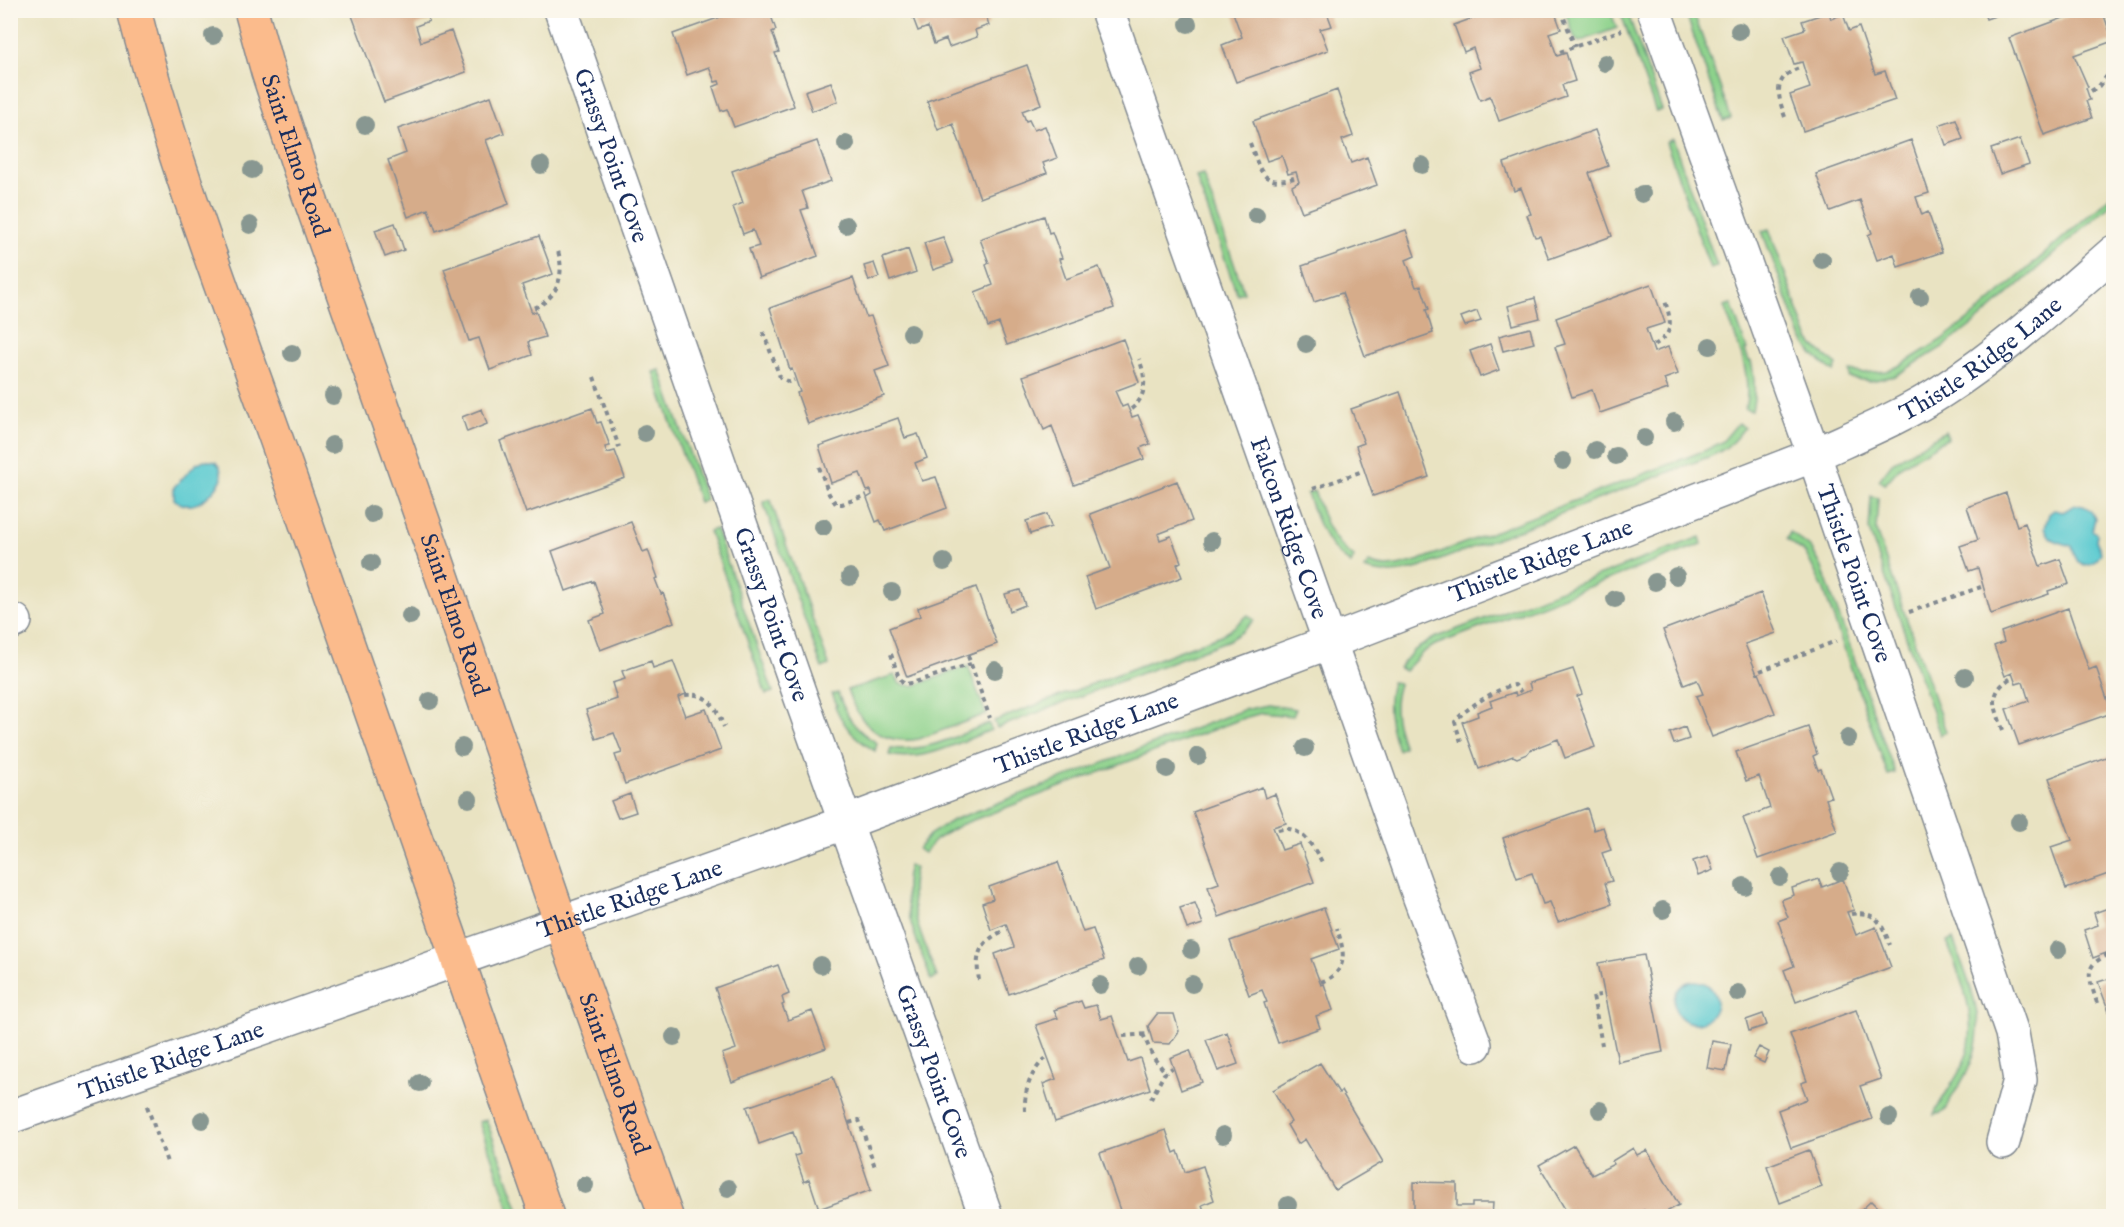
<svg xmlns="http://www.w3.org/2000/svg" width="2124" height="1227" font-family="'IM FELL English',serif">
<rect width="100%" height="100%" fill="#fbf7ec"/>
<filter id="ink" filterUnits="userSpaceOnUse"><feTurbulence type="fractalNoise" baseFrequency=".0167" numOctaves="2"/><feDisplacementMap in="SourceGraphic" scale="12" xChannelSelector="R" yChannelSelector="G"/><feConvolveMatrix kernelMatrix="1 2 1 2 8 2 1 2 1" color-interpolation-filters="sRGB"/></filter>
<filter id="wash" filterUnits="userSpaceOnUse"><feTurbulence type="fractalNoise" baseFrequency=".008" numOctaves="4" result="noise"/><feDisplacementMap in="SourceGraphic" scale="24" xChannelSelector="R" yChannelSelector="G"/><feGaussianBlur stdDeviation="1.35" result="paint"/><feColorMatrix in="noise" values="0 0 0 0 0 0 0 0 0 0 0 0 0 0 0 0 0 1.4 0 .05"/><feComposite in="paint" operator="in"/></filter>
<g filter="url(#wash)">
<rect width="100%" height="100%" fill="#e9e3c2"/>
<!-- green -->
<path fill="#8dd28b" stroke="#548074" stroke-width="1.5" d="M1565,11H1610L1617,28L1579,42L1575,39Z
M1620,11H1627L1662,110L1656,112Z
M1685,11H1693L1731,118L1723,121Z
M1673,139L1717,266L1710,268L1666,142Z
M1203,175L1244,292L1237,294L1196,177Z
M2113,194V202L1980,319L1943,347L1895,376L1870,381L1849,378L1850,371L1862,373L1887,371L1901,365L1941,340L1977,313Z
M1769,229L1808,338L1818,350L1837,365L1834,372L1813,355L1801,337L1762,231Z
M1731,304L1747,349L1745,350L1749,361H1751C1755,379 1756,394 1752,411L1745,409C1753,373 1736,340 1724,306Z
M660,370L706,500L699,502L653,372Z
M1738,423L1744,428C1735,440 1726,450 1711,456L1422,567C1402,573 1385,576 1364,569L1369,563C1386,571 1403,565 1420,560L1706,450L1722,442Z
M1945,431L1948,438L1902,465L1885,484L1879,480L1892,463Z
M1314,491C1323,518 1330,540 1354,557L1351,564C1325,547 1317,521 1307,494Z
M1871,496L1878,498L1876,531L1946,732L1940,735L1869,530Z
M770,499L829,665L822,668L763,502Z
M716,529L773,692L766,694L709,531Z
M1790,532L1811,548L1821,565L1895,773L1888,775L1823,588L1806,554L1787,539Z
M1700,537L1702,544L1435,645L1423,652L1405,671L1399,668L1413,651L1434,638Z
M1248,615L1254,620L1242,632L1229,640L997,728L994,721L1221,635L1234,627Z
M968,666L986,714L919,739C880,746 859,724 847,690L895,675L900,684L913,686Z
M1392,682L1399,684C1391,707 1396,725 1404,747L1398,750C1390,726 1385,706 1392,682Z
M838,693C847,718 854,729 877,743L875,751C856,739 844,728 835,706L837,705L832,694Z
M1268,705L1296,709L1293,716L1262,713L1244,718L960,825L935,840L924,853L918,849L929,835L953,820L1243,710Z
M989,723L991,730C959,742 923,763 889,755L891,748C926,753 956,736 989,723Z
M909,865L915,868C904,905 925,943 937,977L931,980C918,942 898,905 909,865Z
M1953,939C1975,999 1995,1034 1955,1092C1951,1097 1948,1107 1943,1112C1941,1114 1937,1114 1934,1115C1942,1096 1956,1081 1964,1062C1981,1021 1961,981 1947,942Z
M486,1119L521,1216H512L479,1122Z"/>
<!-- water -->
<path fill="#5ccad0" stroke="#3c7c97" stroke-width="1.5" d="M204,460L216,462L220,467L222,479C212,495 192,516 174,499V487L196,464Z
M2075,505C2086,505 2091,509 2095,519L2092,530L2097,534L2096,540L2101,552C2098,562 2085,570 2077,560C2074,556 2074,551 2072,546C2058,541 2050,543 2045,527L2049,514L2054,510L2063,512Z
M1674 1002a21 21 0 1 1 42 0a21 21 0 1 1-42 0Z"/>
<g id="blocks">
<!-- building -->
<path fill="#d6ac8a" d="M350,10H425L429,21L416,26L421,42L451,31L466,72L384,102Z
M740,10H769L776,30L772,32L779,52L775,53L794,106L734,127L727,109L721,111L713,87L720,84L719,81L715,82L709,67L687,75L673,34Z
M910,10H984L989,25L975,30L977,37L949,47L946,39L934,44L928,27L918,31Z
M1232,10H1326L1332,26L1320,29L1328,50L1236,82L1222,45L1242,37Z
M1495,10H1554L1561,29L1549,33L1557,56L1566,53L1575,81L1562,85L1566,97L1499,121L1490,96L1480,100L1469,72L1480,68L1473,48L1464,52L1454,25Z
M1983,10H2010V11L1986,19Z
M2085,10H2102L2113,41L2074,55L2088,87L2086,88L2090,100L2086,101L2092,118L2044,135L2009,38Z
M1829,12L1831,19L1843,14L1849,31L1859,27L1875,74L1885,71L1895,100L1803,131L1790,95L1810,88L1802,62L1794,64L1784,36L1805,29L1802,21Z
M1027,65L1041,104L1022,111L1026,121L1029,120L1034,130L1045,126L1057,158L1043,163L1047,173L980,198L953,124L938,130L927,101Z
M831,82L838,101L812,111L805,91Z
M1337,90L1353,136L1342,140L1351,163L1367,157L1377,185L1302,212L1292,186L1299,182L1296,172L1288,174L1282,156L1267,161L1253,121Z
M491,96L504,133L486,140L509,204L436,231L428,209L408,217L388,160L406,153L398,129Z
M1956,119L1963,139L1946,145L1939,125Z
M1595,130L1608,166L1589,173L1612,236L1549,259L1540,236L1535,237L1527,215L1531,214L1521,188L1514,191L1504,163Z
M2020,139L2029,164L2000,174L1991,149Z
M1911,140L1929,193L1916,197L1922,215L1928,212L1942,252L1898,267L1894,254L1877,260L1868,235L1872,233L1860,200L1830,211L1816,174Z
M817,141L831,181L802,191L808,208L801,210L818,256L759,278L749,249L759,246L753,230L743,234L733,207L743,203L732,171Z
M1044,216L1049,233L1052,232L1062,258L1059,259L1066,279L1099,267L1114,308L1007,345L999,323L988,327L975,292L993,285L986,265L989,263L980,239Z
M395,223L404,250L385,257L375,230Z
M1406,230L1415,256L1406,260L1416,287L1421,286L1429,309L1426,310L1433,333L1365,356L1342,293L1314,302L1302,266Z
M539,236L553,274L522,285L532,313L536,311L545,337L528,342L532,355L490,370L479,338L469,341L444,269Z
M943,237L953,263L933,270L924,243Z
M908,249L916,272L890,281L883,258Z
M874,263L879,277L869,281L864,266Z
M853,278L866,317L871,316L889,366L875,371L884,396L808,424L797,393L800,392L792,369L790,370L770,308Z
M1651,284L1665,323L1646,329L1654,352L1668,347L1678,374L1664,379L1668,389L1600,413L1592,390L1572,397L1555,347L1565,344L1556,318Z
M1535,298L1540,318L1513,325L1508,306Z
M1477,311L1481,321L1465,326L1461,317Z
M1530,328L1534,343L1503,351L1499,336Z
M1123,339L1139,382L1115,391L1122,407L1127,405L1132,417L1138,415L1150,444L1140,448L1144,459L1074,485L1052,426L1044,430L1023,376Z
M1490,344L1499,370L1480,377L1470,351Z
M1400,392L1429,477L1373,496L1356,446L1364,443L1351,409Z
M592,408L597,423L601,422L610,446L605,447L607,453L615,451L625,478L526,513L500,441Z
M482,409L487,424L467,432L462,417Z
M898,418L905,438L918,434L927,458L915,463L922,481L936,477L947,508L885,531L880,520L876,522L867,498L872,495L871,490L867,491L860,473L831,483L819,446Z
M1177,481L1192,521L1158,534L1160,540L1171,536L1181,562L1177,564L1182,577L1096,609L1085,577L1110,568L1090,514Z
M2006,493L2017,526L2025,523L2040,566L2060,559L2069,584L2048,591L2049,594L1991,614L1978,568L1969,571L1960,546L1978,540L1967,507Z
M1047,514L1051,527L1030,534L1026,521Z
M631,522L643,552L648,550L658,578L655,579L661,594L663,593L674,622L600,650L589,620L605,614L594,581L566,591L552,551Z
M976,587L997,644L907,677L889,628L920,616L918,608Z
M1020,590L1025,605L1010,611L1005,594Z
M1761,593L1776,633L1745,644L1757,674L1759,673L1775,713L1712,737L1696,696L1703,694L1697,680L1684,685L1663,630Z
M2068,608L2089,670L2096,667L2112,713L2019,745L2006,709L2029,701L2023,682L2016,684L2012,673L2005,676L1994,646L2004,642L2001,632Z
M651,661L653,668L673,661L686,694L678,697L685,716L706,709L721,750L625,784L615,755L622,753L614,733L596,739L586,710L617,699L612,683L625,679L622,671Z
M1573,669L1582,694L1577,696L1595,747L1565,758L1558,739L1530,750L1527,754L1517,758L1513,756L1479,769L1462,722L1478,716L1477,712L1492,706L1490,701L1515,692L1516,696L1531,690L1529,683Z
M1685,727L1689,739L1674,744L1670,733Z
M1808,727L1817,754L1813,756L1818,770L1821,769L1831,797L1826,799L1837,831L1758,859L1743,818L1770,808L1759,776L1746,781L1736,752Z
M2114,754V872L2066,889L2051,847L2072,840L2049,778Z
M1262,787L1265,798L1275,794L1286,823L1273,827L1282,850L1300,844L1314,882L1219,917L1208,887L1219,883L1193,812Z
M630,794L636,812L618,818L611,801Z
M1587,808L1594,830L1603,827L1611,850L1602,853L1612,881L1605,883L1612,904L1558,922L1550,902L1543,904L1532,873L1517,878L1503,838Z
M1708,856L1713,870L1698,876L1693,861Z
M1058,862L1083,932L1093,929L1104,960L1009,994L995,954L1014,947L1006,924L991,930L982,903L993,899L989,887Z
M1819,879L1822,887L1843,879L1854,910L1847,912L1856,935L1876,927L1891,967L1796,1002L1784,970L1794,966L1778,921L1788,917L1781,900L1794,895L1792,888Z
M1195,903L1203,924L1187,929L1180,908Z
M2114,906V965H2113L2109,952L2093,958L2084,930L2098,925L2094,913Z
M1324,908L1339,949L1311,959L1321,985L1324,984L1333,1010L1316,1016L1320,1028L1278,1043L1264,1003L1267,1002L1262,990L1249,995L1230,941Z
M1644,955L1663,1052L1618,1062L1598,963Z
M778,965L789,994L782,997L784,1004L782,1005L788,1020L812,1011L826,1048L732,1082L722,1054L736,1049L715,988Z
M2114,977V1019L2112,1020L2098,982Z
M1081,1001L1084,1008L1096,1005L1101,1019L1112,1016L1128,1062L1140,1058L1150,1089L1055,1122L1043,1084L1056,1079L1036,1025L1058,1018L1054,1010Z
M1856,1010L1881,1079L1860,1086L1872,1119L1791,1148L1778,1110L1807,1099L1801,1083L1807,1081L1790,1034Z
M1157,1014H1174L1179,1031L1170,1044L1153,1043L1148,1026Z
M1763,1014L1767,1025L1749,1031L1746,1020Z
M1227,1032L1238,1064L1218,1071L1206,1040Z
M1712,1041L1731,1044L1726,1071L1707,1068Z
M1759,1047L1769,1052L1764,1063L1753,1058Z
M1190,1050L1202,1082L1181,1090L1170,1058Z
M1320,1063L1339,1093L1341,1091L1383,1162L1335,1190L1305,1139L1298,1144L1287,1125L1291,1122L1273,1090Z
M833,1077L871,1190L819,1209L809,1179L804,1182L795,1156L800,1154L793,1132L759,1144L747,1107Z
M1166,1130L1174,1153L1178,1151L1185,1172L1203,1166L1214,1200L1202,1205L1206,1216H1122L1100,1153Z
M1574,1145L1592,1175L1614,1164L1612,1161L1633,1148L1637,1155L1647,1150L1679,1205L1659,1216H1648L1644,1210L1632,1216H1569L1539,1165Z
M1809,1150L1822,1187L1780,1203L1767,1166Z
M1414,1182L1457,1183V1206H1472V1203H1493L1492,1216H1414Z
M1871,1201L1886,1216H1855Z"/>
</g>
</g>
<g filter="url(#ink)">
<use href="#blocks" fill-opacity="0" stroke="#828990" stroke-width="1.5"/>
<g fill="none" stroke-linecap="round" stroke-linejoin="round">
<!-- minor casing -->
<g stroke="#828990" stroke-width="36">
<g id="minor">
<path id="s1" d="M561,10L801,698L986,1216"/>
<path id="s2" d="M1107,10L1420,898L1475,1045"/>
<path id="s3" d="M1654,10L1814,455L2012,1033L2020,1080L2003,1142"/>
<path d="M10,623L15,621"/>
<path id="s4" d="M10,1117L847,822L1330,642L1814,455C1857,435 1902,417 1942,391C2004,351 2058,301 2114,252"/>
</g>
</g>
<!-- major casing -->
<g stroke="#828990" stroke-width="36">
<g id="major">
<path d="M134,10C174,170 236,323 290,478C377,724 460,971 547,1216"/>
<path id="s5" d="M251,10L268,72L299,167L432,547L561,923L666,1216"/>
</g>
</g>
<!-- path -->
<path stroke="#828990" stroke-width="4" stroke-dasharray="4.5 4.5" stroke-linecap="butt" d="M1561,10L1575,47
M1560,52L1622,30
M2091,91L2099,86L2114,67
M1785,117C1777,94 1773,78 1799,68
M1250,143C1260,169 1261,188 1294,178
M534,308C558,298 565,275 558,251
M763,332L780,377L789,382L794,380
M1654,345C1675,334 1671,320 1665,301
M594,377L619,447
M1131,409C1148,397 1146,376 1139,359
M819,467L829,494L836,504H842L867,495
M1313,489L1360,472
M1909,612L1981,587
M891,654L898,675L904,684L912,683L971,664
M968,656L990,718
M1760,671L1836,641
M685,695C708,692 716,707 724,727
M2003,730C1995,707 1987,693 2011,678
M1461,742L1455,722C1461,711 1502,685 1515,685L1521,692
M1278,830C1299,823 1313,846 1322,862
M1851,914C1877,910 1882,924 1890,945
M979,980C975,954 979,943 1003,931
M1321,982C1350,971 1344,951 1337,928
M1601,995L1593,996L1602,1045
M2097,1003C2090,979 2081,966 2108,955
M1143,1034L1153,1057L1166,1073
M1123,1036L1148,1034
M1151,1099L1164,1074L1172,1068
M147,1106L168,1165
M1025,1111C1024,1091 1030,1072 1046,1058
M849,1123L859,1120L875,1167"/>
<!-- minor -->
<use href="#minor" stroke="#fff" stroke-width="33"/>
<!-- major -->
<use href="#major" stroke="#fbbb8c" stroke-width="33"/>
</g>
<!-- trees -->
<g fill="#889791">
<circle cx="1188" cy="24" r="9"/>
<circle cx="1739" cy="31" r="9"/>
<circle cx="213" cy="36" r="9"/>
<circle cx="1605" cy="63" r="9"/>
<circle cx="365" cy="125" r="9"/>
<circle cx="846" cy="144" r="9"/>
<circle cx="541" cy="165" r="9"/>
<circle cx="1422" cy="165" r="9"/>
<circle cx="252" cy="170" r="9"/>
<circle cx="1642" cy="194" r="9"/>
<circle cx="1256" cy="215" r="9"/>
<circle cx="250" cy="225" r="9"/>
<circle cx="846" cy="225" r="9"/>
<circle cx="1822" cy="260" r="9"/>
<circle cx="1920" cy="297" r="9"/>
<circle cx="911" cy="333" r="9"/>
<circle cx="1306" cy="344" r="9"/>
<circle cx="1710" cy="346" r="9"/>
<circle cx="292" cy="353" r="9"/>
<circle cx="333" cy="396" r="9"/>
<circle cx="1674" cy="422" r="9"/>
<circle cx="645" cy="433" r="9"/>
<circle cx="1644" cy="438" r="9"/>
<circle cx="332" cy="445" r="9"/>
<circle cx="1595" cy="450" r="9"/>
<circle cx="1616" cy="456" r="9"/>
<circle cx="1563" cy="461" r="9"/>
<circle cx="372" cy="514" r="9"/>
<circle cx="823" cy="527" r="9"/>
<circle cx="1212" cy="541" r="9"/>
<circle cx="944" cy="562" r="9"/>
<circle cx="371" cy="563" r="9"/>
<circle cx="1676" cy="576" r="9"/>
<circle cx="850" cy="577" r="9"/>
<circle cx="1655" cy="582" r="9"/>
<circle cx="892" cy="592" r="9"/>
<circle cx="1615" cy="599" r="9"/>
<circle cx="410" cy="616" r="9"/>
<circle cx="995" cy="670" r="9"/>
<circle cx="1965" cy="677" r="9"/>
<circle cx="430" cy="701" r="9"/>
<circle cx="1848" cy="738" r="9"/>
<circle cx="462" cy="747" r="9"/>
<circle cx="1305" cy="748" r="9"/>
<circle cx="1198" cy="756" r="9"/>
<circle cx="1167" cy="769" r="9"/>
<circle cx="469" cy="799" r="9"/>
<circle cx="2019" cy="822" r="9"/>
<circle cx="1840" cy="872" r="9"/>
<circle cx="1780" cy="877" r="9"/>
<circle cx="1744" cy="886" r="9"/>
<circle cx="1663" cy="910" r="9"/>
<circle cx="1191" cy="950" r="9"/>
<circle cx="2058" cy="950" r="9"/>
<circle cx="821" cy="965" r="9"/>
<circle cx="1138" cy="966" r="9"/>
<circle cx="1192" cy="984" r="9"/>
<circle cx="1100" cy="985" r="9"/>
<circle cx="1738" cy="993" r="9"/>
<circle cx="674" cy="1037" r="9"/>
<circle cx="420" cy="1083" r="9"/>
<circle cx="1600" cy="1110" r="9"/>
<circle cx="1889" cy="1117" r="9"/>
<circle cx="202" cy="1120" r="9"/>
<circle cx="1223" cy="1135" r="9"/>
<circle cx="585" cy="1185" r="9"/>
<circle cx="728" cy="1188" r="9"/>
<circle cx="1288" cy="1205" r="9"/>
</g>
</g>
<g text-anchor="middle" stroke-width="4.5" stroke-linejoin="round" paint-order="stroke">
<!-- street labels -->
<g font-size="24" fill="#1b2f5e" stroke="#fbf7ec">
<text dy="8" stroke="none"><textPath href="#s5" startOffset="152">Saint Elmo Road</textPath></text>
<text dy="8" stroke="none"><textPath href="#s1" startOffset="154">Grassy Point Cove</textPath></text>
<text dy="8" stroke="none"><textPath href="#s4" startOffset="2115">Thistle Ridge Lane</textPath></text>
<text dy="8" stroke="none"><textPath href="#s2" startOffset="549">Falcon Ridge Cove</textPath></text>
<text dy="8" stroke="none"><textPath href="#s4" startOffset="1629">Thistle Ridge Lane</textPath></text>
<text dy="8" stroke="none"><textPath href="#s3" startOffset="598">Thistle Point Cove</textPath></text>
<text dy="8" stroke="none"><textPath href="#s5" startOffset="638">Saint Elmo Road</textPath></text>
<text dy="8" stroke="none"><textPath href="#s1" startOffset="640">Grassy Point Cove</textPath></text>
<text dy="8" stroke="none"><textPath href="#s4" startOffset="1143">Thistle Ridge Lane</textPath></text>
<text dy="8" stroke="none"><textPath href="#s4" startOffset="657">Thistle Ridge Lane</textPath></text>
<text dy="8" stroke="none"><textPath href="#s4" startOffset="171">Thistle Ridge Lane</textPath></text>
<text dy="8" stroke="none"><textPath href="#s1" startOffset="1125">Grassy Point Cove</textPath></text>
<text dy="8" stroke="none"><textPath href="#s5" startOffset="1124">Saint Elmo Road</textPath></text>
</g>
</g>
<!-- margin -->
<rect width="2124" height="1227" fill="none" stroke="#fbf7ec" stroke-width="36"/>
</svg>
